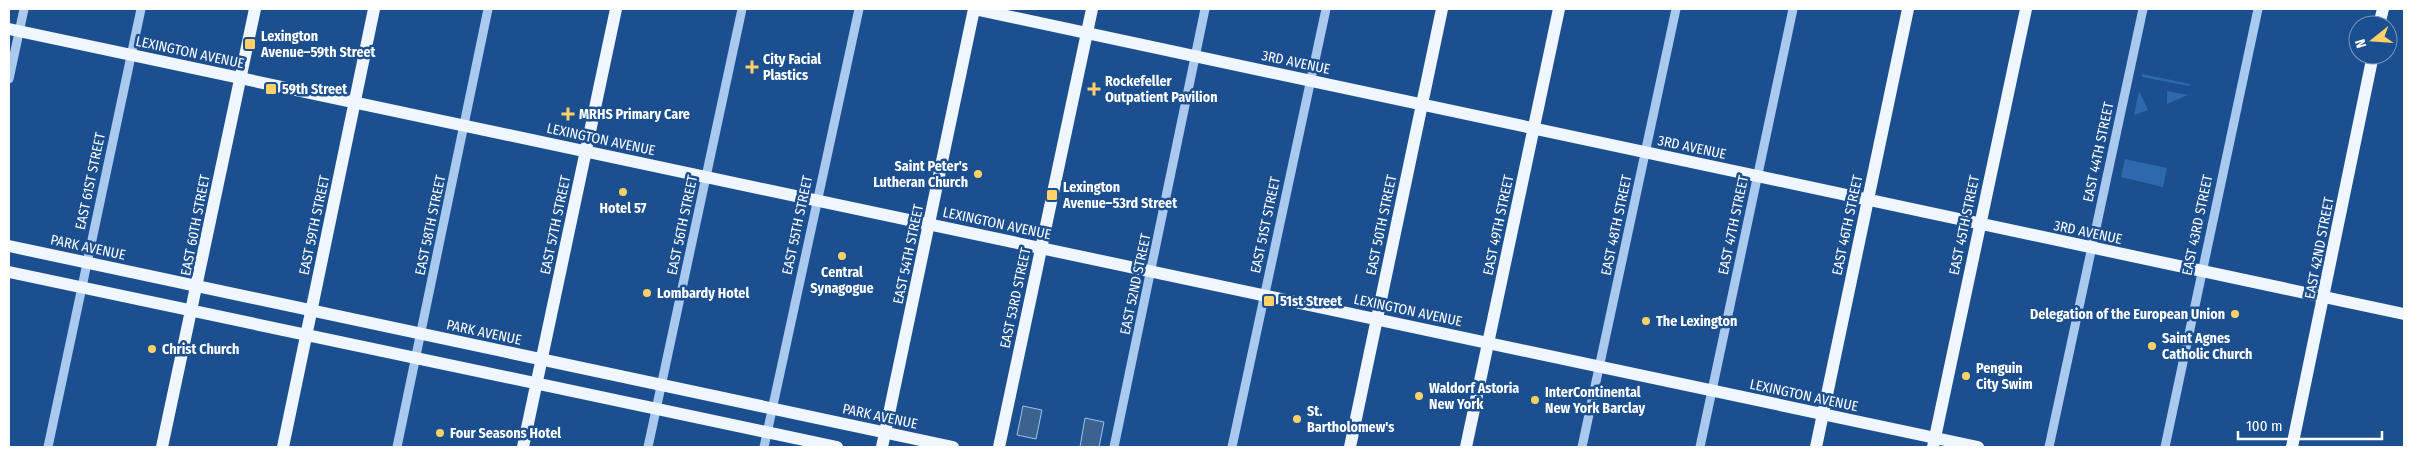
<svg xmlns="http://www.w3.org/2000/svg" width="2413" height="456" font-family="'Fira Sans Condensed',sans-serif">
<rect width="100%" height="100%" fill="#1b4f8f"/>
<!-- green -->
<path fill="#2e69ad" d="M2142,74L2190,84L2189,86L2142,77Z
M2139,91L2148,110L2134,115Z
M2167,91L2188,95L2167,104Z
M2125,159L2167,168L2163,187L2121,177Z"/>
<!-- water -->
<path fill="#3c6290" stroke="#9cc4f0" d="M1023,406L1042,410L1036,439L1017,435Z
M1085,418L1104,422L1099,447H1080Z"/>
<g fill="none" stroke-linecap="round" stroke-linejoin="round">
<!-- minor -->
<path stroke="#a9c9ee" stroke-width="9" d="M9,79L24,9
M48,447L141,9
M397,447L488,9
M648,447L742,9
M764,447L859,9
M1114,447L1205,9
M1232,447L1326,9
M1582,447L1676,9
M1700,447L1793,9
M2049,447L2143,9
M2165,447L2258,9"/>
<!-- major -->
<path stroke="#f0f6ff" stroke-width="12" d="M974,9L2404,314
M2379,25L2383,9
M9,29L1978,447
M9,246L953,447
M9,272L837,447
M162,447L255,9
M283,447L374,9
M523,447L616,9
M882,447L974,9
M999,447L1092,9
M1350,447L1442,9
M1466,447L1559,9
M1816,447L1908,9
M1933,447L2026,9
M2292,447L2373,55"/>
</g>
<!-- markers -->
<g fill="#ffd166" stroke="#1b4f8f" stroke-width="2">
<rect x="244" y="38" width="12" height="12" rx="2.5"/>
<path d="M749.5 59.5h5v5h5v5h-5v5h-5v-5h-5v-5h5z"/>
<rect x="265" y="83" width="12" height="12" rx="2.5"/>
<path d="M1091.5 81.5h5v5h5v5h-5v5h-5v-5h-5v-5h5z"/>
<path d="M565.5 106.5h5v5h5v5h-5v5h-5v-5h-5v-5h5z"/>
<circle cx="978" cy="174" r="5"/>
<circle cx="623" cy="192" r="5"/>
<rect x="1046" y="189" width="12" height="12" rx="2.5"/>
<circle cx="842" cy="256" r="5"/>
<circle cx="647" cy="293" r="5"/>
<rect x="1263" y="295" width="12" height="12" rx="2.5"/>
<circle cx="2235" cy="314" r="5"/>
<circle cx="1646" cy="321" r="5"/>
<circle cx="2152" cy="346" r="5"/>
<circle cx="152" cy="349" r="5"/>
<circle cx="1966" cy="376" r="5"/>
<circle cx="1419" cy="396" r="5"/>
<circle cx="1535" cy="400" r="5"/>
<circle cx="1297" cy="419" r="5"/>
<circle cx="440" cy="433" r="5"/>
</g>
<g text-anchor="middle" stroke-width="5" stroke-linejoin="round" paint-order="stroke">
<!-- poi labels -->
<g font-size="14" font-weight="bold" fill="#fff" stroke="#1b4f8f" text-anchor="start">
<text x="261" y="41">Lexington<tspan x="261" dy="16">Avenue–59th Street</tspan></text>
<text x="763" y="64">City Facial<tspan x="763" dy="16">Plastics</tspan></text>
<text x="1105" y="86">Rockefeller<tspan x="1105" dy="16">Outpatient Pavilion</tspan></text>
<text x="282" y="94">59th Street</text>
<text x="579" y="119">MRHS Primary Care</text>
<text x="968" y="171" text-anchor="end">Saint Peter's<tspan x="968" dy="16">Lutheran Church</tspan></text>
<text x="1063" y="192">Lexington<tspan x="1063" dy="16">Avenue–53rd Street</tspan></text>
<text x="623" y="213" text-anchor="middle">Hotel 57</text>
<text x="842" y="277" text-anchor="middle">Central<tspan x="842" dy="16">Synagogue</tspan></text>
<text x="657" y="298">Lombardy Hotel</text>
<text x="1280" y="306">51st Street</text>
<text x="2225" y="319" text-anchor="end">Delegation of the European Union</text>
<text x="1656" y="326">The Lexington</text>
<text x="2162" y="343">Saint Agnes<tspan x="2162" dy="16">Catholic Church</tspan></text>
<text x="162" y="354">Christ Church</text>
<text x="1976" y="373">Penguin<tspan x="1976" dy="16">City Swim</tspan></text>
<text x="1429" y="393">Waldorf Astoria<tspan x="1429" dy="16">New York</tspan></text>
<text x="1545" y="397">InterContinental<tspan x="1545" dy="16">New York Barclay</tspan></text>
<text x="1307" y="416">St.<tspan x="1307" dy="16">Bartholomew's</tspan></text>
<text x="450" y="438">Four Seasons Hotel</text>
</g>
<!-- street labels -->
<g font-size="14" fill="#fff" stroke="#1b4f8f">
<text transform="translate(190 52) rotate(12)" y="5">LEXINGTON AVENUE</text>
<text transform="translate(1296 62) rotate(12)" y="5">3RD AVENUE</text>
<text transform="translate(601 139) rotate(12)" y="5">LEXINGTON AVENUE</text>
<text transform="translate(1692 147) rotate(12)" y="5">3RD AVENUE</text>
<text transform="translate(2098 152) rotate(-78)" y="5">EAST 44TH STREET</text>
<text transform="translate(90 181) rotate(-78)" y="5">EAST 61ST STREET</text>
<text transform="translate(997 223) rotate(12)" y="5">LEXINGTON AVENUE</text>
<text transform="translate(195 225) rotate(-79)" y="5">EAST 60TH STREET</text>
<text transform="translate(314 225) rotate(-78)" y="5">EAST 59TH STREET</text>
<text transform="translate(430 225) rotate(-78)" y="5">EAST 58TH STREET</text>
<text transform="translate(555 225) rotate(-78)" y="5">EAST 57TH STREET</text>
<text transform="translate(682 225) rotate(-78)" y="5">EAST 56TH STREET</text>
<text transform="translate(797 225) rotate(-78)" y="5">EAST 55TH STREET</text>
<text transform="translate(1265 225) rotate(-78)" y="5">EAST 51ST STREET</text>
<text transform="translate(1381 225) rotate(-78)" y="5">EAST 50TH STREET</text>
<text transform="translate(1498 225) rotate(-78)" y="5">EAST 49TH STREET</text>
<text transform="translate(1616 225) rotate(-78)" y="5">EAST 48TH STREET</text>
<text transform="translate(1733 225) rotate(-78)" y="5">EAST 47TH STREET</text>
<text transform="translate(1847 225) rotate(-78)" y="5">EAST 46TH STREET</text>
<text transform="translate(1964 225) rotate(-78)" y="5">EAST 45TH STREET</text>
<text transform="translate(2197 225) rotate(-78)" y="5">EAST 43RD STREET</text>
<text transform="translate(2088 232) rotate(12)" y="5">3RD AVENUE</text>
<text transform="translate(88 247) rotate(12)" y="5">PARK AVENUE</text>
<text transform="translate(2319 248) rotate(-79)" y="5">EAST 42ND STREET</text>
<text transform="translate(908 254) rotate(-78)" y="5">EAST 54TH STREET</text>
<text transform="translate(1135 284) rotate(-78)" y="5">EAST 52ND STREET</text>
<text transform="translate(1015 298) rotate(-78)" y="5">EAST 53RD STREET</text>
<text transform="translate(1408 310) rotate(12)" y="5">LEXINGTON AVENUE</text>
<text transform="translate(484 332) rotate(12)" y="5">PARK AVENUE</text>
<text transform="translate(1804 395) rotate(12)" y="5">LEXINGTON AVENUE</text>
<text transform="translate(880 416) rotate(12)" y="5">PARK AVENUE</text>
</g>
</g>
<!-- border -->
<rect width="2413" height="456" fill="none" stroke="#ffffff" stroke-width="20"/>
<!-- north arrow -->
<g transform="translate(2373 40) rotate(253)"><circle r="24" fill="#1b4f8f" stroke="#7695bc"/>
<path d="M0-4L9 19L0 12L-9 19Z" fill="#ffd166"/>
<text y="-8" font-size="14" font-weight="bold" text-anchor="middle" fill="#ffffff">N</text>
</g>
<!-- scale -->
<path d="M2238 431v8h144v-8" fill="none" stroke="#ffffff" stroke-width="2.5"/>
<text x="2246" y="431" font-size="15" fill="#ffffff" stroke="#1b4f8f" stroke-width="4" paint-order="stroke">100 m</text>
</svg>
